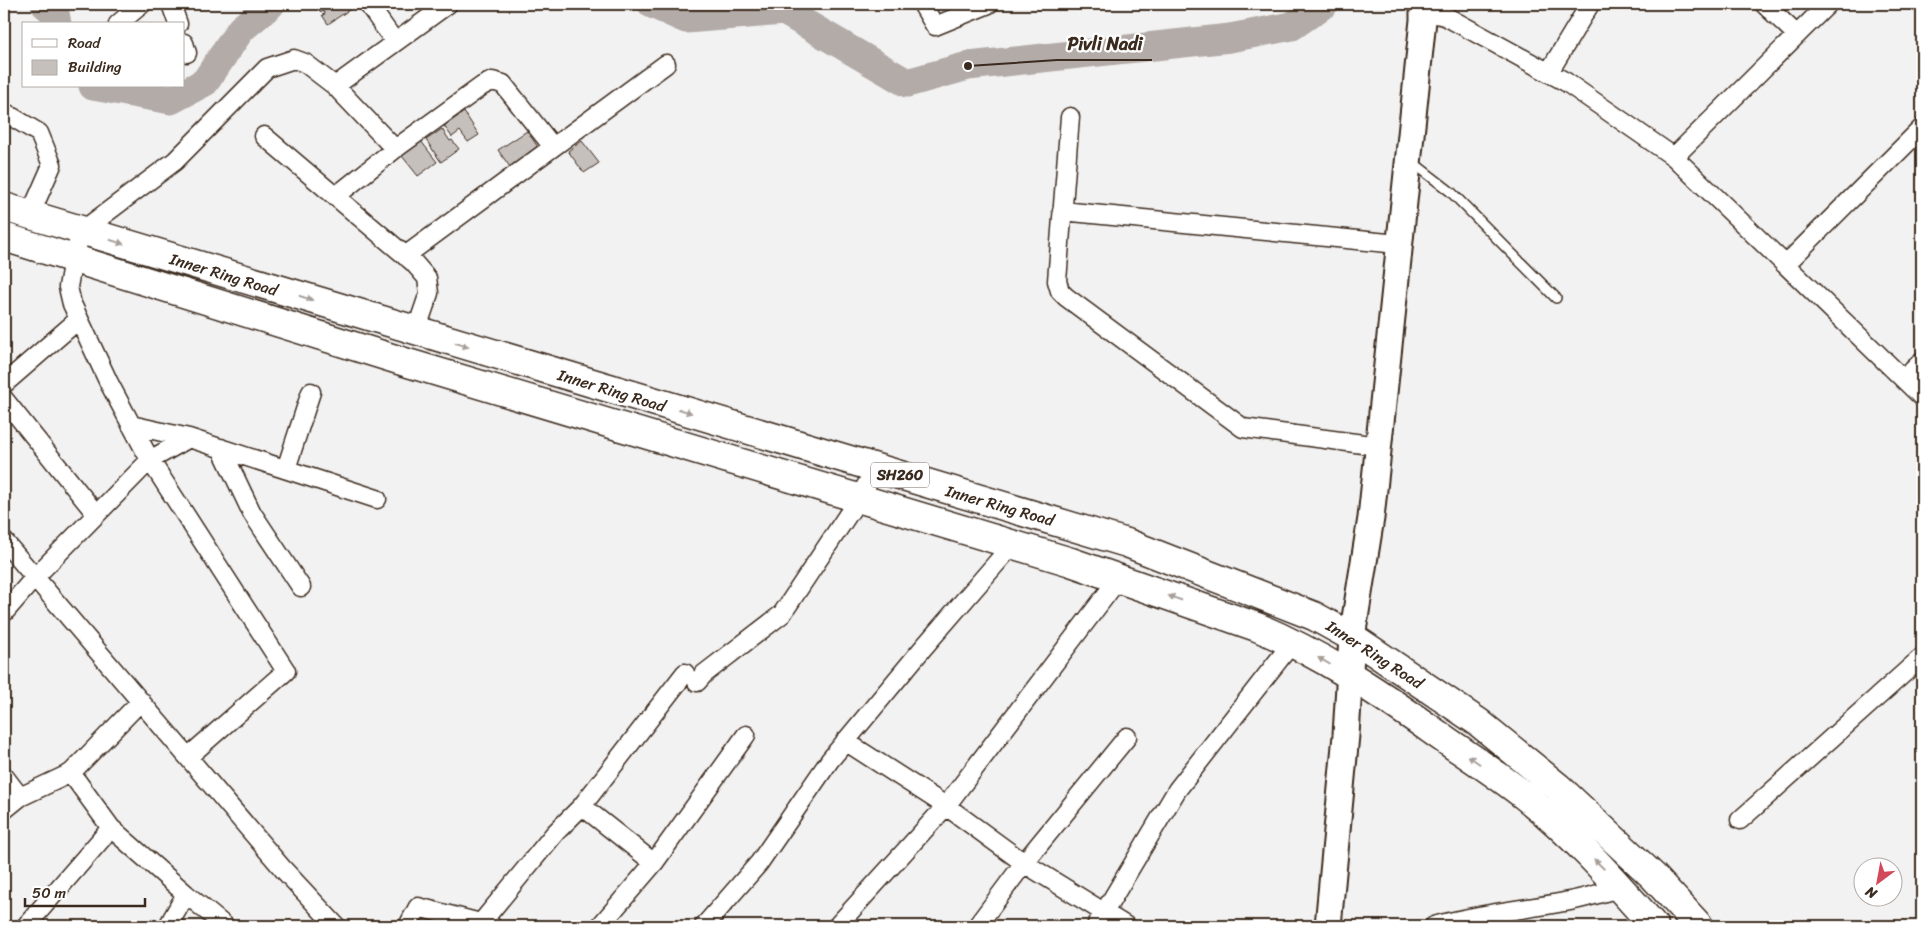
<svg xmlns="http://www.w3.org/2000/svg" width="1926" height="930" font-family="Sriracha,sans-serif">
<rect width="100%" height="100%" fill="#f3f2f2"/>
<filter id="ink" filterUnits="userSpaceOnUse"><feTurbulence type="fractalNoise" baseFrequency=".02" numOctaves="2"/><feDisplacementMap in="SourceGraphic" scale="10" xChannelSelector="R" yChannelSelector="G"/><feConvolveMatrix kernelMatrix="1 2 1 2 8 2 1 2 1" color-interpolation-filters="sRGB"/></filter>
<g filter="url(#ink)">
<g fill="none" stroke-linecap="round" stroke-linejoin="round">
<!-- river -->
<path stroke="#b2aba7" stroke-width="29" d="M45,4L55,13L57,24
M652,4L686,19L784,11L907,83L968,66L1230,38L1292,26L1324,4
M93,86L171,100L205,82L241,29L271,4"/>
</g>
<!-- building -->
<path fill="#c6c0bd" stroke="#3b2a1e" d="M318,4H353L355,6L328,24L322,15L325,14L323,11L321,13L317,7Z
M464,112L479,135L468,142L460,131L452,137L444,126Z
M442,129L450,141L452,140L459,149L441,162L426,140Z
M527,131L538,147L510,167L498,150Z
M421,141L437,162L418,176L402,156Z
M582,141L599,163L584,173L568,151Z"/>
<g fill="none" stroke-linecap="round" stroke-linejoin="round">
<!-- lane casing -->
<g stroke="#3b2a1e" stroke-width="12">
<path id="lane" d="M1411,161L1451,192L1556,298"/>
</g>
<!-- street casing -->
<g stroke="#3b2a1e" stroke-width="21">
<path id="street" d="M171,4L178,24
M368,4L395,42
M922,4L935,26L989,4
M1764,4L1797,35
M1423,11L1445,16L1566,82L1674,157L1922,397
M118,24L142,4
M184,43L187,53
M1549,72L1590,4
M335,86L448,4
M4,112L39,133L52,165L30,215
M1070,117L1057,281L1060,291L1066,297L1243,428L1378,446
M264,136L414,263L427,278L429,293L416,331
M1674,157L1828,4
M336,196L395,149
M1062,211L1398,244
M405,256L666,64
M1786,264L1922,128
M1904,379L1922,361
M4,384L79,319
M4,399L96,514
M131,425L189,438L377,499
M221,448L252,513L301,587
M286,469L311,392
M4,541L283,869L336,926
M4,613L35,577L150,460L109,383L72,304L68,287L73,259L82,231L175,161L267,68L294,59L305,63L335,86L395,149L482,86L492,81L503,84L553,147
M697,682L704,674L782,614L859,498L876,468
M845,741L946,806L1024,863L1126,926
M188,757L286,671L150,460L189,438
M71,773L111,828L186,894L225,926
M4,776L20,797
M582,806L654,863
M4,810L20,797L71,773L141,701
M1740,820L1922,657
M481,923L555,833L582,806L685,673
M26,926L111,828
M168,926L186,894
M408,926L418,907L492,926
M600,926L654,863L746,735
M704,926L759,863L830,760L923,648L1013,544
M837,926L946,806L1119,578
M977,926L1024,863L1127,737
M1096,926L1177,790L1292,643
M1434,926C1477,914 1521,910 1564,902C1584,899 1602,892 1621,888"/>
</g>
<!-- secondary casing -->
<g stroke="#3b2a1e" stroke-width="29">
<path id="secondary" d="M1328,926L1346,735L1352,637L1371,518L1423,20V4"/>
</g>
<!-- highway casing -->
<g stroke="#3b2a1e" stroke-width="31">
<path id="highway" d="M4,207L1127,543L1314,616L1352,637L1478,722L1558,787L1653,876L1699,926
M4,237L408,363L1071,562L1257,627C1319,653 1375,690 1430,729C1462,752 1496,773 1526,797C1574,835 1614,881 1654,926"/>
</g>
<!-- lane -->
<use href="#lane" stroke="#fff" stroke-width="9"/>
<!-- street -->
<use href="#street" stroke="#fff" stroke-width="18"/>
<!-- secondary -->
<use href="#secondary" stroke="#fff" stroke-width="25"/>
<!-- highway -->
<use href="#highway" stroke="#fff" stroke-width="28"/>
</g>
<!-- one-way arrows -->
<defs><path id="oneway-solid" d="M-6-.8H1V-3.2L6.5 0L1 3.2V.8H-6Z" transform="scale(1.25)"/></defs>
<g fill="#a79f9a">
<use href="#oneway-solid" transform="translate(117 242) rotate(17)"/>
<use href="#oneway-solid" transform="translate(306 298) rotate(17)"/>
<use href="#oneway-solid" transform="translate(462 345) rotate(17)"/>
<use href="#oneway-solid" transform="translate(685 411) rotate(17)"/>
<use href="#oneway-solid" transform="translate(1175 598) rotate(-161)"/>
<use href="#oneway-solid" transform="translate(1324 661) rotate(-150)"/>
<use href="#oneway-solid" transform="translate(1474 760) rotate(-145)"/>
<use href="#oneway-solid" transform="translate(1599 864) rotate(-135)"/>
</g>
</g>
<g text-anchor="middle" stroke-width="4.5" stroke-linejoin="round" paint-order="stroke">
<!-- shield labels -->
<rect fill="#fff" stroke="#766a62" stroke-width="1" x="871" y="462.5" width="58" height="25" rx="4"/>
<g font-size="15" font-weight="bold" fill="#3b2a1e">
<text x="900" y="480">SH260</text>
</g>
<!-- street labels -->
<g font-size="16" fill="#3b2a1e" stroke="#fff">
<text transform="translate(224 274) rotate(17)" y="6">Inner Ring Road</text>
<text transform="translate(612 390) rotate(17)" y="6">Inner Ring Road</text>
<text transform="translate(1000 505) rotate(16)" y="6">Inner Ring Road</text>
<text transform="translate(1375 654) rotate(33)" y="6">Inner Ring Road</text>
</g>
</g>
<!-- callouts -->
<path fill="none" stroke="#3b2a1e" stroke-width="2" d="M968 66L1057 60H1152"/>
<circle fill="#3b2a1e" stroke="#fff" stroke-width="2" cx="968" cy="66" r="5"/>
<g font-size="18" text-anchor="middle" font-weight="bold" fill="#3b2a1e" stroke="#fff" stroke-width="4.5" stroke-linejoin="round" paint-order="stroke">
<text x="1105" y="50">Pivli Nadi</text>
</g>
<!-- margin -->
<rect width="1926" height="930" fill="none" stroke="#fff" stroke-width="20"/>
<rect x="10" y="10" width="1906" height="910" fill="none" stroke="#3b2a1e" stroke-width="2" filter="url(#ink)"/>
<!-- legend -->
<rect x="22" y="22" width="162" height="65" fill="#ffffff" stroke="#b1aaa5"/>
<rect x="32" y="39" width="25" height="8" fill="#ffffff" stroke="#b1aaa5"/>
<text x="68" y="48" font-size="15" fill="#3b2a1e">Road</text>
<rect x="32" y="60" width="25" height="15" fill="#c6c0bd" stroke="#b1aaa5"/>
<text x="68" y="72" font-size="15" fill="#3b2a1e">Building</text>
<!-- north arrow -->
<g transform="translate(1878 882) rotate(212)"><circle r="24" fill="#ffffff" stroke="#b1aaa5"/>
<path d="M0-4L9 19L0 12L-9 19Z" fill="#d1495b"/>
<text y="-8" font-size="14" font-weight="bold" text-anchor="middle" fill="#3b2a1e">N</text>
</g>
<!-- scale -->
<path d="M25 898v8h120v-8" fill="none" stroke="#3b2a1e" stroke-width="2.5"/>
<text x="32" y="898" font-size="15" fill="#3b2a1e" stroke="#ffffff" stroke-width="4" paint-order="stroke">50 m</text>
</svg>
